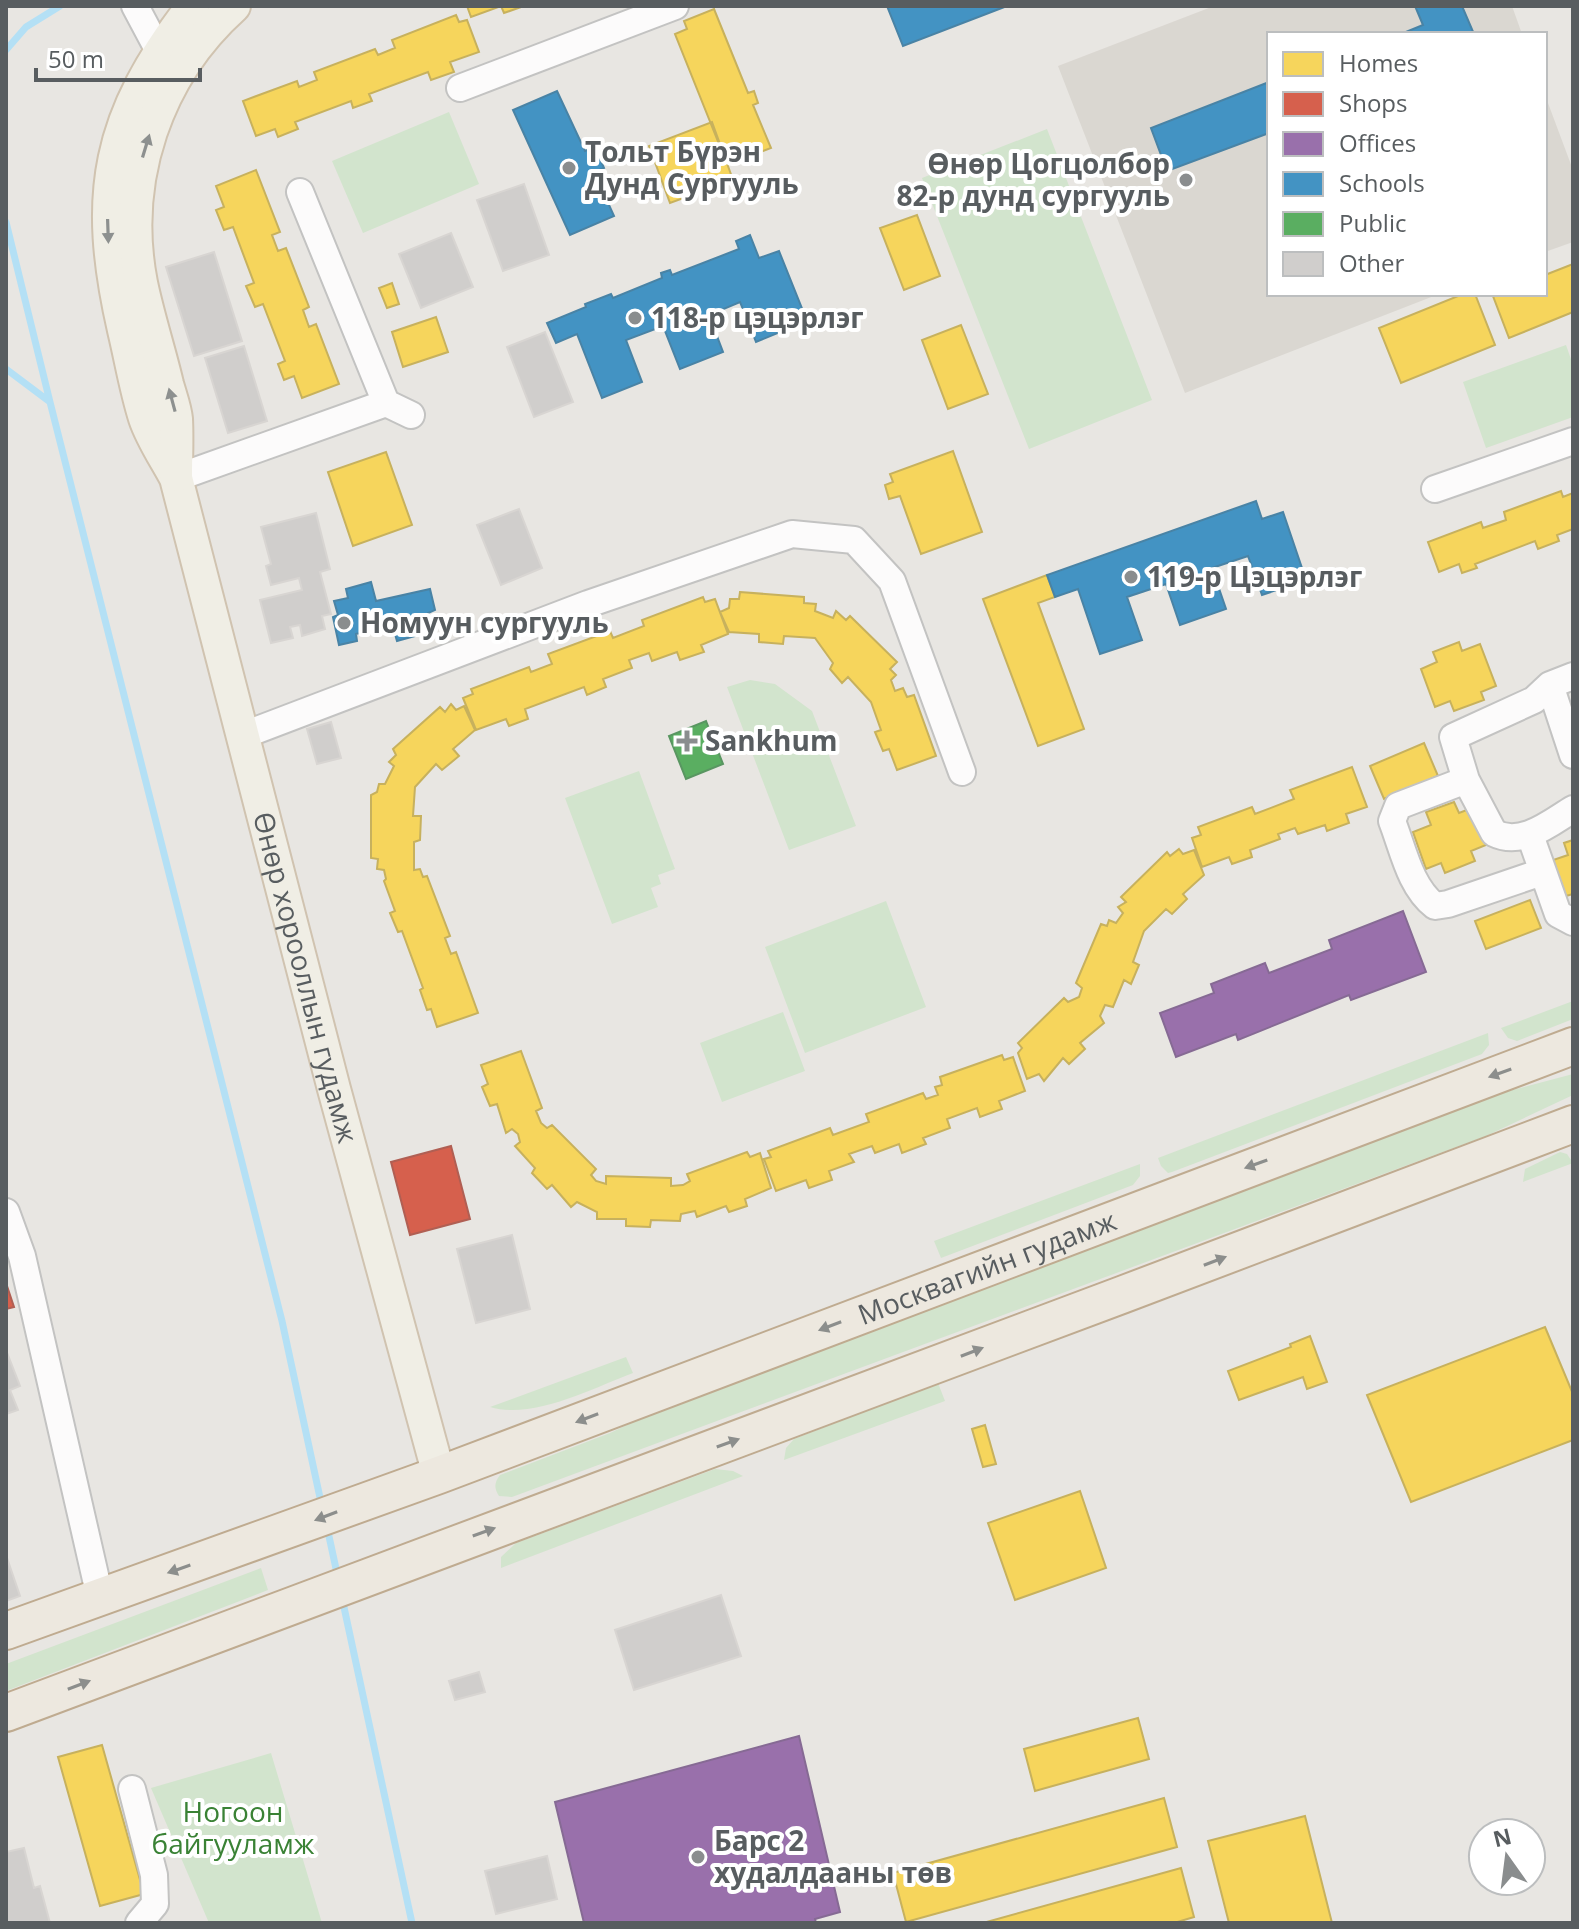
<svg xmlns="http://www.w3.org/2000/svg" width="1579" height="1929" font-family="'Open Sans',sans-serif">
<rect width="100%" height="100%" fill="#e8e6e2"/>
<!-- education -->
<path fill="#dad7d1" d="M1214,6H1512L1522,34H1269V294H1439L1185,393L1058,66Z
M1545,95L1573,170V242L1545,252Z"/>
<!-- green -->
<path fill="#d2e4cd" d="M449,112L479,184L363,233L332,161Z
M1047,129L1152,400L1029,449L922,178Z
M1566,345L1573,365V417L1486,448L1463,382Z
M750,680L775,684L812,711L856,826L789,850L727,687Z
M639,771L675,869L658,875L661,884L651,888L658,907L612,924L565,798Z
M886,901L926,1007L805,1053L765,947Z
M1573,1001V1019L1517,1041L1508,1038L1501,1028Z
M783,1012L805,1071L722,1102L700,1043Z
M1488,1033L1489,1045L1482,1054L1172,1172L1168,1173L1161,1166L1158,1158Z
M1573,1074V1095L1486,1136L512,1497L499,1496C494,1488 494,1483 500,1475L610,1433L659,1410L1486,1097Z
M1560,1152L1567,1154L1573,1163L1523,1182L1525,1169Z
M1140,1164V1176L1133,1185L941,1258L934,1241Z
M626,1357L633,1373C593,1388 533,1420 490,1407Z
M938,1383L945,1401L784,1460L786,1448L794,1439Z
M715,1469L733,1471L743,1476L501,1568V1557L516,1543Z
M261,1568L268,1590L6,1691V1664Z
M271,1753L322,1923H209L151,1788Z"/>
<!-- homes -->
<path fill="#f6d55c" stroke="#c7b15d" stroke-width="2" d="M467,6H520L521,7L504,13L501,6L471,17Z
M714,9L748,93L754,91L758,103L753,105L771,148L747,157L744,151L725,159L675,34L687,29L684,21Z
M456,15L459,22L467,20L479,52L450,62L454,72L431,80L428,72L369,94L372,101L353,108L351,101L295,122L298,129L278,137L275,129L256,136L243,101L297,81L299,87L317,80L314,72L375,49L378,55L395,48L392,40Z
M712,122L733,180L670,203L649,146Z
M256,170L280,232L272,235L278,251L286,248L309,307L303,310L309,327L316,324L339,384L302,398L294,376L284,380L278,364L285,361L263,304L255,307L246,286L254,283L233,227L224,230L216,210L224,207L216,186Z
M917,215L940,276L904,290L880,228Z
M1573,264V312L1509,338L1493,296L1499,294H1545V275Z
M392,283L399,304L387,308L379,288Z
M1463,294H1475L1495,345L1401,383L1379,328Z
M436,317L448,352L403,367L392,332Z
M961,325L988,394L948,409L922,340Z
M953,451L982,532L921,554L900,496L889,499L885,485L893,482L890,474Z
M386,452L412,525L353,546L328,472Z
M1561,491L1563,497L1573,493V529L1557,535L1559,541L1538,549L1535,541L1475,564L1477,568L1462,573L1459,564L1439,572L1428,542L1481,522L1483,528L1506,520L1504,512Z
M1047,575L1055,597L1038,603L1084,729L1038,746L983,599Z
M740,592L804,597V603L816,604L815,611L833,618L836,611L846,620L850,616L897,662L890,669L896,675L891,680L895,691L903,688L907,697L914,695L936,756L897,770L889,749L883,751L875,732L881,730L871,702L848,677L842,683L830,669L833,663L815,638L784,636L783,644L759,642V634L729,632L720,612L729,608L730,599H739Z
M703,597L705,602L715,599L728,634L701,645L704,652L680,660L677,652L652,661L649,653L629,660L632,668L603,679L606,687L587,695L584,687L525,709L528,719L509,726L506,719L476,730L463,698L473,694L471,689L529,667L531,672L552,664L548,654L610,631L613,638L644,626L642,620Z
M1459,642L1462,651L1480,644L1496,686L1481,692L1484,700L1454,711L1450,701L1435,707L1421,669L1437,662L1433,652Z
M451,704L456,710L464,706L475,730L453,749L459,756L442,770L436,764L415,787L413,816H421L420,840L414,842V870L420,869L423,877L427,876L450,936L445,938L451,954L456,952L478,1013L437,1027L431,1009L427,1010L420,990L423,988L402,931L398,932L390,913L395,911L384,881L386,879L384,870L377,869L378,859L371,858V795L377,792L379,784H385L394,766L389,762L396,755L393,749L440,707L445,712Z
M1424,743L1438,776L1384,799L1370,766Z
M1352,767L1367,807L1346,814L1349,823L1327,831L1325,825L1298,834L1295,828L1278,834L1280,839L1250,850L1252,857L1232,864L1229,857L1202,867L1192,838L1201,835L1198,827L1252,807L1255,814L1294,799L1290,790Z
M1454,802L1459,813L1472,808L1486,845L1471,851L1475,861L1445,873L1441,863L1426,869L1413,832L1431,825L1426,812Z
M1573,840V894L1566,896L1553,860L1568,855L1564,843Z
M1179,849L1183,854L1194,850L1204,875L1183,894L1187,899L1172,914L1166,909L1144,931L1133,962L1139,965L1131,984L1124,980L1113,1007L1105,1005L1100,1016L1104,1023L1080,1043L1085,1049L1069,1064L1063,1058L1044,1081L1039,1074L1027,1079L1018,1053L1022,1048L1018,1043L1064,998L1068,1002L1079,997L1082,988L1076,983L1101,924L1107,926L1109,920L1116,923L1123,913L1118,907L1126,902L1121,897L1167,852L1170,856Z
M1530,900L1541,928L1486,949L1475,921Z
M521,1051L542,1108L536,1111L541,1123L547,1128L552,1125L596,1169L591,1175L596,1181L606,1184V1176L671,1178V1186L683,1185L690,1181L687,1174L747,1152L750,1157L760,1153L771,1188L745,1199L747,1206L729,1212L726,1206L697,1217L695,1211L681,1214L680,1221L651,1220L650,1227L626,1226V1219H597V1212L577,1202L571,1207L552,1185L547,1189L532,1173L535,1168L515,1146L520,1142L518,1134L512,1129L506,1133L497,1104L490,1106L482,1087L488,1084L481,1065Z
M1002,1055L1004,1060L1013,1057L1025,1091L999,1101L1002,1109L980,1117L977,1108L947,1119L950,1128L923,1138L926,1144L902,1153L899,1144L875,1153L872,1146L849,1154L854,1162L829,1171L832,1180L809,1188L806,1180L776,1191L764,1159L771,1157L768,1151L830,1128L833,1135L869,1122L866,1114L923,1093L926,1099L938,1095L935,1087L942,1085L940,1077Z
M1545,1327L1573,1394V1440L1411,1502L1367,1395Z
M1310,1336L1327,1382L1307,1389L1303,1377L1239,1400L1228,1371L1291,1347L1290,1344Z
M985,1425L996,1464L983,1467L972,1429Z
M1080,1491L1106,1568L1015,1600L988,1523Z
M1138,1718L1149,1759L1035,1791L1024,1749Z
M102,1745L144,1894L100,1906L58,1757Z
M1164,1798L1177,1847L906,1922L893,1873Z
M1305,1816L1332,1923H1229L1208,1841Z
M1181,1868L1194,1917L1174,1923H983Z"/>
<!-- shops -->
<path fill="#d6604d" stroke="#b05f53" stroke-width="2" d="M451,1146L470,1219L410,1235L391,1162Z
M6,1283L14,1307L6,1309Z"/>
<!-- offices -->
<path fill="#9970ab" stroke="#866a94" stroke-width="2" d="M1403,911L1426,972L1351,1000L1349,995L1238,1040L1236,1034L1176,1057L1160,1013L1214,993L1211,984L1265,963L1269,973L1332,949L1329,940Z
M799,1736L840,1912L815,1919L816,1923H584L555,1802Z"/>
<!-- schools -->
<path fill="#4393c3" stroke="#4983a5" stroke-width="2" d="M887,6H1007L903,46Z
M1415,6H1462L1474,34H1401L1423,25Z
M1269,82V133L1167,171L1151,128Z
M557,91L585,151L595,147L604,168L594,172L614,216L570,235L513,110Z
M750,235L759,258L779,251L807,321L756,342L740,302L709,315L723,352L680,369L663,326L626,340L642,382L602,398L577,334L556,343L547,323L586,307L585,304L611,294L613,298L662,278L661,273L670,270L672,275L739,249L736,241Z
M1256,501L1262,519L1283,512L1306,580L1262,595L1248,556L1212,568L1226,609L1180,625L1166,584L1127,597L1142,640L1100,654L1078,589L1055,597L1047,575Z
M371,582L376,601L430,589L435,610L428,613L433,631L397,641L392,624L356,634L357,641L339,645L333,617L338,615L334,601L348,598L346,589Z"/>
<!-- public -->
<path fill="#5aae61" stroke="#599661" stroke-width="2" d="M706,721L723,764L686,779L669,736Z"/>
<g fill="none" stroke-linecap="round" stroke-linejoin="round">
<!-- stream -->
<path stroke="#b4e0f5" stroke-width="7" d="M6,50L26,27L60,6
M6,222L50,402
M6,369L50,402L282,1321L322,1507
M327,1527L338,1578
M342,1598L412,1923"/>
</g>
<!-- building -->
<path fill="#d0cecc" stroke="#d8d5d2" stroke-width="2" d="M524,184L549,255L503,271L477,200Z
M451,233L473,287L421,308L399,254Z
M214,252L242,341L194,356L166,267Z
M545,332L573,402L534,417L507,347Z
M244,346L267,421L228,433L205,358Z
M519,509L542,568L501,585L477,525Z
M316,513L330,569L320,572L331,614L322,616L325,629L302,636L300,625L290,627L293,638L271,643L260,600L302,590L299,578L271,585L266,566L271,564L261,527Z
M331,722L341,758L317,764L307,729Z
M512,1235L530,1309L476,1323L457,1249Z
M6,1350L20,1386L10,1390L18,1410L6,1414Z
M6,1555L20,1596L6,1601Z
M721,1595L741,1656L634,1690L615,1630Z
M479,1672L485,1692L455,1700L449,1681Z
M24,1848L34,1888L40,1886L50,1923H6V1852Z
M547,1856L557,1899L496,1914L485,1871Z"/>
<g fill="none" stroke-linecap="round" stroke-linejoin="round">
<!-- minor casing -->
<g stroke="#c3c3c2" stroke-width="30">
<path id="minor" d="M135,6L160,53
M460,88L675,6
M300,192L386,403
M176,478L386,403L411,415
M1435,489L1573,441
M1573,676L1550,685L1534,700L1453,737L1466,780L1494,833C1522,847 1550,823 1573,809
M1550,685L1573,755
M244,735L588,604L792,534L854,540L892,581L962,772
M1466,780L1398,806L1392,821C1403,849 1410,887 1435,906L1448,904L1542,872
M1530,835L1558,914L1573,922
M6,1212L22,1256L100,1597
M132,1789L154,1875L155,1904L139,1923"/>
</g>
<!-- major casing -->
<g stroke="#d0c3b0" stroke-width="36">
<g id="major">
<path id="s1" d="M193,6C107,117 93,194 124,330C131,359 136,390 145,418C152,439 166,459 176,478L334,1089L439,1475"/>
<path d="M176,475C176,456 177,438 176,419C175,408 170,395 167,384C159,350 148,317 141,283C121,180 156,76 234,6"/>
</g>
</g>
<!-- highway casing -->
<g stroke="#bfab90" stroke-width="40">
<g id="highway">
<path id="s2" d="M6,1631L439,1475L1573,1046"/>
<path d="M6,1713C527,1514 1052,1324 1573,1124"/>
</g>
</g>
<!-- minor -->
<use href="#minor" stroke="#fcfbfb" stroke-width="26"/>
<!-- major -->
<use href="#major" stroke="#f0eee5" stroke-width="32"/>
<!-- highway -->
<use href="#highway" stroke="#ede8df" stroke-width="36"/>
</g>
<!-- one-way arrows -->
<defs><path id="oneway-solid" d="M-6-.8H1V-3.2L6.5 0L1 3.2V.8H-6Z" transform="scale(2)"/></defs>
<g fill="#8d908f">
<use href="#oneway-solid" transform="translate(146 146) rotate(-73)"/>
<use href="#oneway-solid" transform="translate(108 231) rotate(88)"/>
<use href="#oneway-solid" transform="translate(172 400) rotate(-105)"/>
</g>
<g fill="#8c8e8c">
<use href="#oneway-solid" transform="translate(1500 1073) rotate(160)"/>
<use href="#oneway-solid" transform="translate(1256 1164) rotate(160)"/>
<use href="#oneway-solid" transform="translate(1215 1261) rotate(-21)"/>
<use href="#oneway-solid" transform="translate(830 1326) rotate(159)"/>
<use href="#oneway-solid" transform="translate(972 1352) rotate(-21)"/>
<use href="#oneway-solid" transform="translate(587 1418) rotate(159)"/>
<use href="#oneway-solid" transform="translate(728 1443) rotate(-20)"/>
<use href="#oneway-solid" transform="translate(326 1516) rotate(159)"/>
<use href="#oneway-solid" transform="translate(484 1532) rotate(-20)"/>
<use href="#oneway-solid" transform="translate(179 1569) rotate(161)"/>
<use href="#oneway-solid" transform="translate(79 1685) rotate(-21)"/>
</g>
<!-- markers -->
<g fill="#8a8d8e" stroke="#fff" stroke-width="3">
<circle cx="569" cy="168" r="8"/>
<circle cx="1186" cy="180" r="8"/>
<circle cx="635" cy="318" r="8"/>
<circle cx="1131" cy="577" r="8"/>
<circle cx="344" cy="623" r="8"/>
<path d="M683 729h8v8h8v8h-8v8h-8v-8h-8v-8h8z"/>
<circle cx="698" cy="1857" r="8"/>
</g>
<g text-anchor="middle" stroke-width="8" stroke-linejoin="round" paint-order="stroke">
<!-- poi labels -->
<g font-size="28" font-weight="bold" fill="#585d60" stroke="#fff" text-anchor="start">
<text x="585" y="162">Тольт Бүрэн<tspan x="585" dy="32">Дунд Сургууль</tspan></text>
<text x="1170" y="174" text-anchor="end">Өнөр Цогцолбор<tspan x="1170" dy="32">82-р дунд сургууль</tspan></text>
<text x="651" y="328">118-р цэцэрлэг</text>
<text x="1147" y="587">119-р Цэцэрлэг</text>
<text x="360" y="633">Номуун сургууль</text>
<text x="705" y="751">Sankhum</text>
<text x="714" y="1851">Барс 2<tspan x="714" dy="32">худалдааны төв</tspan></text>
</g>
<!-- street labels -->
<g font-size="28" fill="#585d60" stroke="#fff">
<text dy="10" stroke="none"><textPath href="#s1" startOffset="1020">Өнөр хорооллын гудамж</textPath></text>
<text dy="10" stroke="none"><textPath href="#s2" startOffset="1046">Москвагийн гудамж</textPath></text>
</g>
<!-- park labels -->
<g font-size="28" fill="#3a8235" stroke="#fff">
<text x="233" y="1822">Ногоон<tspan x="233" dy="32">байгууламж</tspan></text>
</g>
</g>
<!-- border -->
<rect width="1579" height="1929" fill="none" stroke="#585d60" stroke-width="16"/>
<!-- legend -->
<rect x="1267" y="32" width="280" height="264" fill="#ffffff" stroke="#bcbebf" stroke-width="2"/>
<rect x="1283" y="52" width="40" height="24" fill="#f6d55c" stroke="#bcbebf" stroke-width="2"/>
<text x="1339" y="72" font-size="24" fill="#585d60">Homes</text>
<rect x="1283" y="92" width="40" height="24" fill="#d6604d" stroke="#bcbebf" stroke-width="2"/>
<text x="1339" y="112" font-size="24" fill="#585d60">Shops</text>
<rect x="1283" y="132" width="40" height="24" fill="#9970ab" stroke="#bcbebf" stroke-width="2"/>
<text x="1339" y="152" font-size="24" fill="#585d60">Offices</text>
<rect x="1283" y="172" width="40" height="24" fill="#4393c3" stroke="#bcbebf" stroke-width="2"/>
<text x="1339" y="192" font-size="24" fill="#585d60">Schools</text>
<rect x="1283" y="212" width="40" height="24" fill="#5aae61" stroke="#bcbebf" stroke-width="2"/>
<text x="1339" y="232" font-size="24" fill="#585d60">Public</text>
<rect x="1283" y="252" width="40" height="24" fill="#d0cecc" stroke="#bcbebf" stroke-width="2"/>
<text x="1339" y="272" font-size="24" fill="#585d60">Other</text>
<!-- north arrow -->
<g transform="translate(1507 1857) rotate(346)"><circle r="38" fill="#ffffff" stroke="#bcbebf" stroke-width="2"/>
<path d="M0-6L14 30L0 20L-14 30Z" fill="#8a8d8e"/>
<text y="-12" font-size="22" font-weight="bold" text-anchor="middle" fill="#585d60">N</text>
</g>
<!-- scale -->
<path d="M36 68v12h164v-12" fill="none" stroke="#585d60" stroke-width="4"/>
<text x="48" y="68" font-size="24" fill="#585d60" stroke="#ffffff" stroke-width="6" paint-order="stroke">50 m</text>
</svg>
